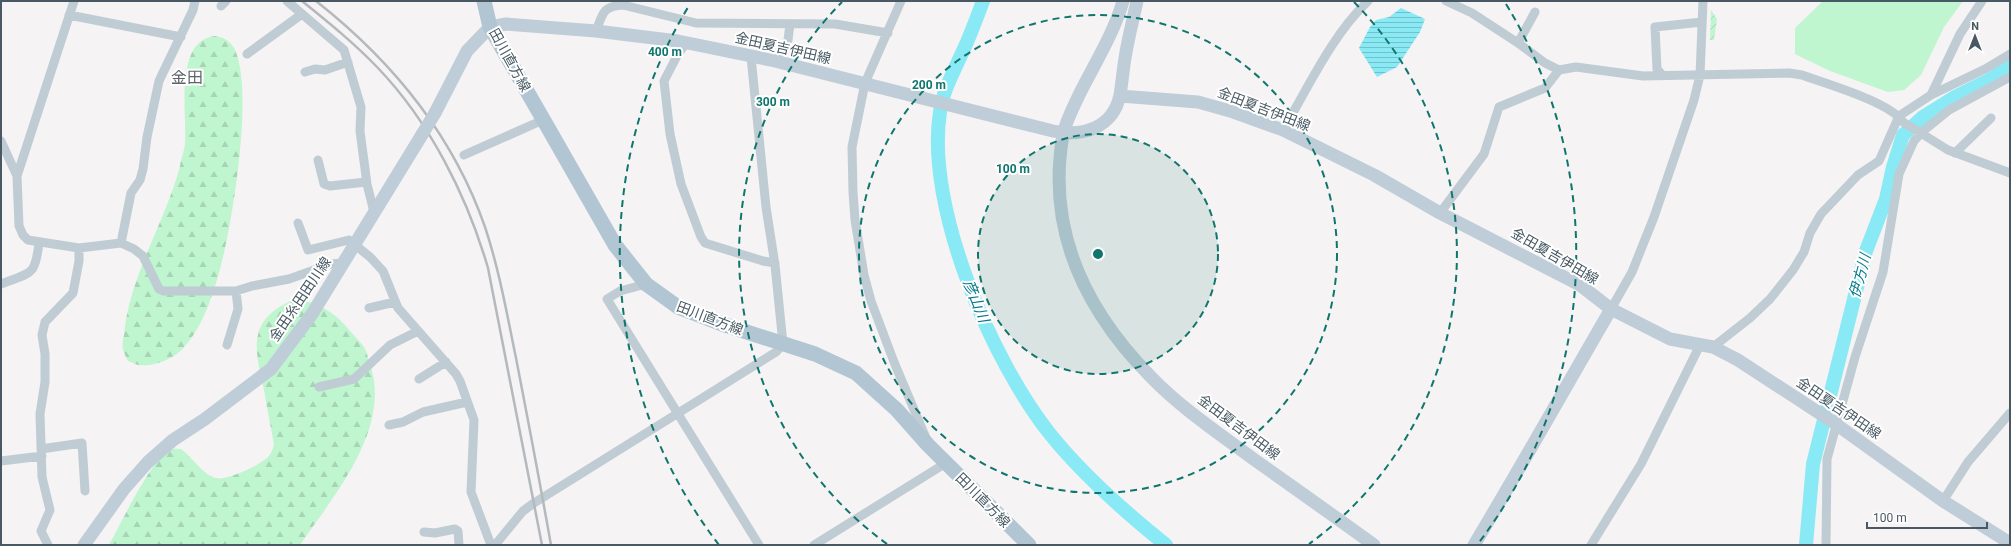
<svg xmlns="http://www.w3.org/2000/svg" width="2011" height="546" font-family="Roboto,'Noto Sans JP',sans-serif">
<defs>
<pattern id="forest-firs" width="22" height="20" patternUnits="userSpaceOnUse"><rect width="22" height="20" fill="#bff5cf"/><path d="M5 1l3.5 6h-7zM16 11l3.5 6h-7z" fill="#a6d4b4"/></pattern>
<pattern id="garden-furrows" width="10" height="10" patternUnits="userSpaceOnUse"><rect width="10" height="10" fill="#bff5cf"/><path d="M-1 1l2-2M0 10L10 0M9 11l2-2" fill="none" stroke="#a6d4b4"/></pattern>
<pattern id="water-rules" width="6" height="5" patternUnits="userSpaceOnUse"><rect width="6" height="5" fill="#89e9f5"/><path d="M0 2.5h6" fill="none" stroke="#72c0ca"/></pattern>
</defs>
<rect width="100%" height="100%" fill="#f5f3f3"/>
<!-- green -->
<path fill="#bff5cf" d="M1823,1H1963L1944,27L1921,75L1904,90L1888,92L1830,71L1795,54V28Z"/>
<!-- forest -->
<path fill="url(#forest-firs)" d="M215,36C223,37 229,40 234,48C255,87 232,226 220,269C213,295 203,326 185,346C176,358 155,367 139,365C136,365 132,362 128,361C127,358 124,354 123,350C122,346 123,339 124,335C129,277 165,223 180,166C181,158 185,150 185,142C187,113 174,40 215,36Z
M293,300C316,300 336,313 350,331C354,336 360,341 364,347C367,352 368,359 370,364C392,429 334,495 300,545H109C121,523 148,467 166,452C170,449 175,448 181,449C191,456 204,476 216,478C226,481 256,467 264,460C270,457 272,451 274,445C271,427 267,409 264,390C255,350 246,320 293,300Z"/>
<!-- garden -->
<path fill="url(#garden-furrows)" d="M1711,10L1717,19L1714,40H1710Z"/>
<!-- water -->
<path fill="url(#water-rules)" d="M1401,8L1425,19L1420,32L1397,67L1377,77L1359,48L1370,27L1376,20L1389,17Z"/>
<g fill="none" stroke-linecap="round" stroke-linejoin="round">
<!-- river -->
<path stroke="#89e9f5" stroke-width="14" d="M983,1C977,17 971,34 963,51C954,71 943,90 940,112C925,207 992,361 1050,434C1083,475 1125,512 1166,545
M1806,545L1813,464L1823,424L1866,251L1886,199L1893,167L1903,135L1923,117L1955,97L1989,80L2010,66"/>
<!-- street -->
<path stroke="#c0ccd3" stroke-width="9" d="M74,1L17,176L19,226L23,235L28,240L79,248L121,243L134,249L143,256L159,289L163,291H236L252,286L289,279L331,264L343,263
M287,1L344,50L361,107L360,131L367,184L374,212
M901,1L865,83L852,147L853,192L855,220L864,275L871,301L894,362L926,438
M1446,1L1472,13L1518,43L1545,63L1559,70L1576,67L1643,76L1789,73L1802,75C1826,84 1890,102 1903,122L1948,150L2010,173
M221,6L226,1
M69,15L181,37
M596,31C603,13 603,6 623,5L696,23L835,24L888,33
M686,43L678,54L664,81L670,134L681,184L701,237L705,243L763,261L775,263
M1518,43L1535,12
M247,54L302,14
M778,62L779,54L788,40L790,24
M305,72L315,69L325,70L348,62
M1662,75L1657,69L1655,27L1702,22
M1931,95L1960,34L1982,1
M1283,130C1308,88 1332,35 1368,1
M1,141L17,176
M1955,153L1991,118
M464,155L543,120
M318,160L324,184L330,186L366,182
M1440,213L1484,154L1499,107L1545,88L1559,70
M298,223L308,250L349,240L370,257L383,271L398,308L456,374L460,381L474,420L471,492L491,545
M121,243L131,193L140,180L143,169L147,137L159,81L193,10L195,1
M1,284C31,272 35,277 39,243
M646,284L620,291L607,299L759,545
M369,308L395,302
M1611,309L1632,272L1654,217L1694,100L1700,75L1703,1
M227,345L238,309L236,291
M1713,347L1750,318L1770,299L1793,270L1804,252L1810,233L1821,214L1858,175L1879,161L1899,116L1931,95L1985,69L2010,54
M419,379L446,362
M319,387L354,379L390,345L418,331
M389,425L403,422L423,412L467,402
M41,449L82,443L85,491
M1,461L42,456
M1943,501L1968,462L2010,413
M424,532L435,533L455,529L458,531L459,545
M48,545L41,531L50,510L42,477L40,414L45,382V354L42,335L45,322L73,293L79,261V248
M495,545L523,511L534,503L776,352L783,344L775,265L766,207L751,57
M814,545L946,463
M1591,545L1641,464L1700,345
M1826,545L1827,459L1855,357L1883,272L1899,174L1914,141L1922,132L1949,110L2010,77"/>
<!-- secondary -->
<path stroke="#bfcdd8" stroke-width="13" d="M1123,1C1114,33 1095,63 1080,93C1074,106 1066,120 1063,135C1046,231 1085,310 1151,377C1181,408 1217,432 1252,458C1293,487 1334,516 1374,545
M1120,96L1198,102L1230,111L1283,130L1374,175L1440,213L1580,285L1611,309L1670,339L1713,347L1738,360L1833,422L1943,501L2010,543
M435,113L467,51L490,27L506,24L596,31L678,41L775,61L1053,131C1083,137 1113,128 1120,95C1122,83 1123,70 1125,58C1128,39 1133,20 1137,1
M84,545L124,489L148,462L173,440L205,419L271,369L312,314L423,133
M1474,545C1521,467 1565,388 1611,309"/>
<!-- primary -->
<path stroke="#b1c5d3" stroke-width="15" d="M484,1L490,27L547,126L615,245L646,284L678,307L722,324L815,354L856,373L897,410L928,445L1029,545"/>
<!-- rail -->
<path stroke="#b4b9be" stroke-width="2.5" d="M302,1C328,22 354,43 377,67C430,122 467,196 488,268L542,545
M316,1C391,60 453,135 485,227C499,269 507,314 516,358C528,420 540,483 551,545"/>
<!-- secondary-bridge -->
<path stroke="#bfcdd8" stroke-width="13" d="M423,133L435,113"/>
</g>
<!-- distance rings -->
<circle cx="1098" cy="254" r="120" fill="#0f766e" fill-opacity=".12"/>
<g fill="none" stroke="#0f766e" stroke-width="2" stroke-dasharray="7 5">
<circle cx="1098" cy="254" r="120"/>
<circle cx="1098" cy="254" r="239"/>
<path d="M887 544A359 359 0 0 1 842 2M1354 2A359 359 0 0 1 1309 544"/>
<path d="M719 545A478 478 0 0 1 690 4M1506 4A478 478 0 0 1 1477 545"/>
</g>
<g text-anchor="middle" stroke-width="4" stroke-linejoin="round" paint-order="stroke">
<!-- street labels -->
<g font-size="14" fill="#485963" stroke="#fff">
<text transform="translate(783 48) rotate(13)" y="5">金田夏吉伊田線</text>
<text transform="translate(510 60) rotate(61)" y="5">田川直方線</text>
<text transform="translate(1264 109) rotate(21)" y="5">金田夏吉伊田線</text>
<text transform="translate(1555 256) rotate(30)" y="5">金田夏吉伊田線</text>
<text transform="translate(300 299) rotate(-56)" y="5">金田糸田田川線</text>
<text transform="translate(710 318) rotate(21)" y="5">田川直方線</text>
<text transform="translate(1839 408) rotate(34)" y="5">金田夏吉伊田線</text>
<text transform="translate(1239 427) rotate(37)" y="5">金田夏吉伊田線</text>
<text transform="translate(983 500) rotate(45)" y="5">田川直方線</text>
</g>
<!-- water labels -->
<g font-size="15" font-style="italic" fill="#057b8a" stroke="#fff">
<text transform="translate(1860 276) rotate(-75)" y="5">伊方川</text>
<text transform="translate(976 301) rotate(68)" y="5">彦山川</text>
</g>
<!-- quarter labels -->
<g font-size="16" fill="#5e6469" stroke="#fff">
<text x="187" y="83">金田</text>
</g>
</g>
<circle cx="1098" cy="254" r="6" fill="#0f766e" stroke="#fff" stroke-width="2"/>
<g font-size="12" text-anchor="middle" font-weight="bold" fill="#0f766e" stroke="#fff" stroke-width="4" stroke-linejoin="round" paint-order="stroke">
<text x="665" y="56">400 m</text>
<text x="929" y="89">200 m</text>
<text x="773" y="106">300 m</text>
<text x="1013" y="173">100 m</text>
</g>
<!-- border -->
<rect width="2011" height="546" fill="none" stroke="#485963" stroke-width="4"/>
<!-- north arrow -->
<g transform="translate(1975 36)" stroke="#ffffff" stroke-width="3" paint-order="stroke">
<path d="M0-3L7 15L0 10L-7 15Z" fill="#485963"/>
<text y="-6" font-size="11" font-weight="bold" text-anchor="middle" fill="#485963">N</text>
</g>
<!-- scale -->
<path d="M1867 522v6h120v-6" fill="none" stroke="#485963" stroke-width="2"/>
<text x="1873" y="522" font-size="12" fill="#485963" stroke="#ffffff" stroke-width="3" paint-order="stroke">100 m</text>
</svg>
